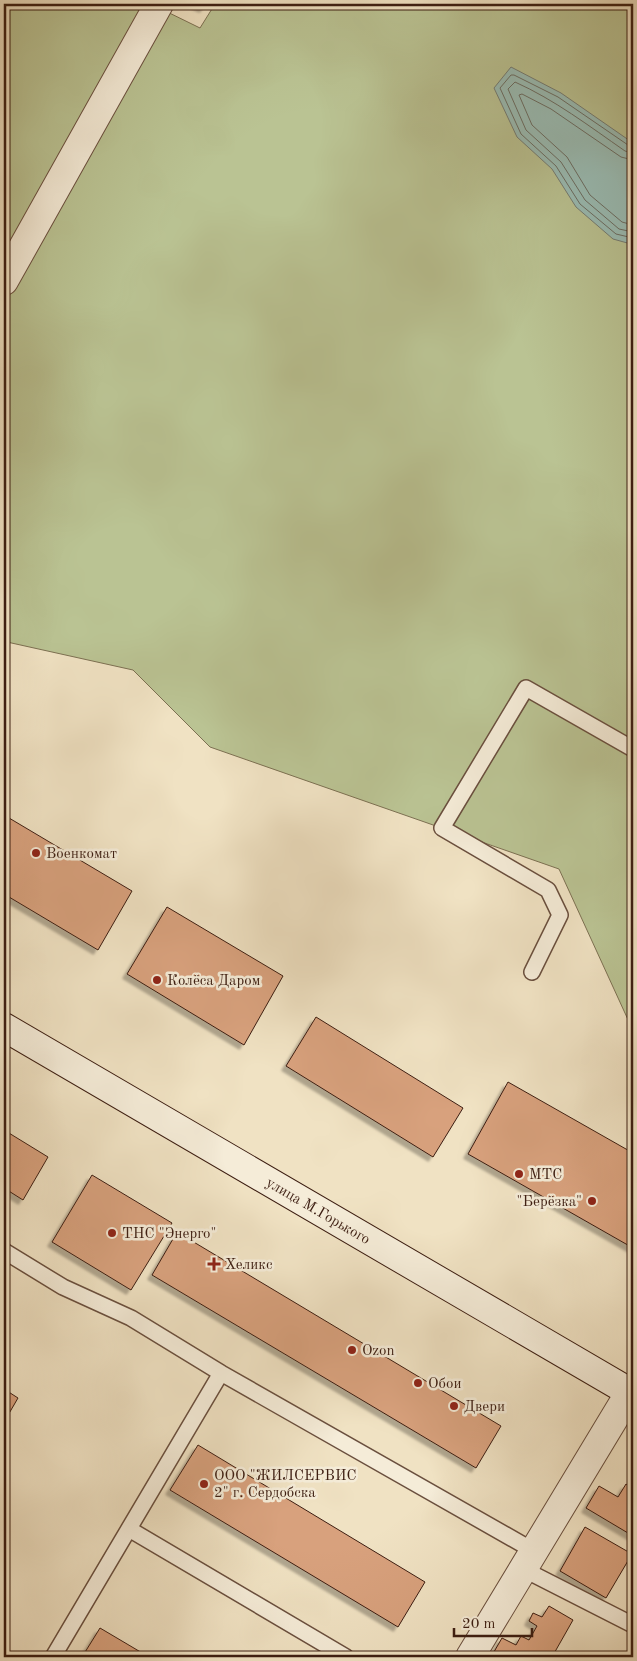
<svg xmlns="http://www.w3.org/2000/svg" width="637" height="1661" font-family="'Old Standard TT',serif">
<defs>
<filter id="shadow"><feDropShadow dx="-4.5" dy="4.5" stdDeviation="1" flood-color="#0004"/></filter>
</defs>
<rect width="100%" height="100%" fill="#f0e2c3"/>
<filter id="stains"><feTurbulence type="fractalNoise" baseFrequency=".004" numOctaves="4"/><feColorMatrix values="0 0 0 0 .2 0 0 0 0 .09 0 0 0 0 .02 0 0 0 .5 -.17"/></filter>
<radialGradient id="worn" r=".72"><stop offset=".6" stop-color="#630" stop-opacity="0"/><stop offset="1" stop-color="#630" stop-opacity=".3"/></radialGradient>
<!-- green -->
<path fill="#bac393" stroke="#7c7052" d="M4,4H151L200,28L215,4H633V1025L630,1024L559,869L210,747L133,670L7,642L4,587Z"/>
<!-- water -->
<path fill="#9abdb5" stroke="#757d74" d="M511,67L561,93L633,143V240L631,244L613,239L576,207L552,169L517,137L494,88Z"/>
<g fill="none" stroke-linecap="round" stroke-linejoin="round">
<!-- shore -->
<path stroke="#6c6e64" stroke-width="1" d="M633,146L628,145L558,97L514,75H511L500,88L521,134L556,166L580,204L616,234L633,238
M633,153L625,151C589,126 555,100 515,82L508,89L526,130L561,162L585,200L619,229L633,232
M633,160L621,157L551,109L522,94L519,95L532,125L567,157L590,195L622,222L633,225"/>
</g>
<!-- building -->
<path fill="#d8a17d" stroke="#3d1e12" filter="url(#shadow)" d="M195,4H207L204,8Z
M4,815L132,891L98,950L4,894Z
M167,907L283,976L244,1045L127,974Z
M316,1017L463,1108L433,1157L286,1066Z
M508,1082L633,1153V1248L468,1154Z
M4,1130L48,1157L23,1200L4,1188Z
M92,1175L172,1223L131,1290L52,1242Z
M177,1232L501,1426L476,1468L152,1275Z
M4,1389L18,1398L4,1422Z
M198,1445L425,1582L398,1627L170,1490Z
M626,1484L633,1489V1536L586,1508L599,1486L618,1497Z
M585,1527L632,1554L606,1598L560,1571Z
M549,1606L573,1620L552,1657H491L502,1638L516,1645L521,1636L529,1640L537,1626L529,1621L533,1613L542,1617Z
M100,1628L149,1657H82Z"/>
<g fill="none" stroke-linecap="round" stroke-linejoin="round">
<!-- service casing -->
<g stroke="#6a4f3e" stroke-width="18">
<path id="service" d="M532,972L560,915L548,890L442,828L526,688L633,749
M4,1251L63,1287L131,1318L221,1373
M129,1529L346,1657
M523,1569L633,1625
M53,1657L221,1373L534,1551"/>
</g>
<!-- minor casing -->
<g stroke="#6a4f3e" stroke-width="30">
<path id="minor" d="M4,281L159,4
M470,1657L630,1392"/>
</g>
<!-- secondary casing -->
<g stroke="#3d1e12" stroke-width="30">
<g id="secondary">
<path id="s1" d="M4,1027L633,1394"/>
</g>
</g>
<!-- service -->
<use href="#service" stroke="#f5ecd8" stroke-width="15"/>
<!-- minor -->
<use href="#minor" stroke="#f5ecd8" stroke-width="28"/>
<!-- secondary -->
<use href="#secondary" stroke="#f5ecd8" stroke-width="28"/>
</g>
<!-- markers -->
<g fill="#8f2418" stroke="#f5ecd8" stroke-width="2">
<circle cx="36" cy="853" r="5"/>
<circle cx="157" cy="980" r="5"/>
<circle cx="519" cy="1174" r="5"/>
<circle cx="592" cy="1201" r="5"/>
<circle cx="112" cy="1233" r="5"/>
<path d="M211.5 1256.5h5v5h5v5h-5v5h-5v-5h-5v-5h5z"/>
<circle cx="352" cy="1350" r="5"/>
<circle cx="418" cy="1383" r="5"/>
<circle cx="454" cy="1406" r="5"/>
<circle cx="204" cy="1484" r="5"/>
</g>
<g text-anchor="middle" stroke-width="5" stroke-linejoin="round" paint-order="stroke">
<!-- poi labels -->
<g font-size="15" fill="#3d1e12" stroke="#f5ecd8" text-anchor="start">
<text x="46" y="858">Военкомат</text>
<text x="167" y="985">Колёса Даром</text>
<text x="529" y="1179">МТС</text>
<text x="582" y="1206" text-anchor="end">"Берёзка"</text>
<text x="122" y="1238">ТНС "Энерго"</text>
<text x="225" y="1269">Хеликс</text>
<text x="362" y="1355">Ozon</text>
<text x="428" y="1388">Обои</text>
<text x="464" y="1411">Двери</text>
<text x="214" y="1480">ООО "ЖИЛСЕРВИС<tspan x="214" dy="17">2" г. Сердобска</tspan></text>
</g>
<!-- street labels -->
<g font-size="15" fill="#3d1e12" stroke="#f5ecd8">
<text dy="5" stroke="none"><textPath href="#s1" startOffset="364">улица М.Горького</textPath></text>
</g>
</g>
<!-- margin -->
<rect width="637" height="1661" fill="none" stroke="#f0e2c3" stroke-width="20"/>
<rect x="5" y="5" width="627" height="1651" fill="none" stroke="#3d1e12" stroke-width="2.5"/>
<rect x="10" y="10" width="617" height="1641" fill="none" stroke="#3d1e12"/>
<!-- scale -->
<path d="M454 1628v8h78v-8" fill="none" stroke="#3d1e12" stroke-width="2.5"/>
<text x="462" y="1628" font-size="15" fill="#3d1e12" stroke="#f5ecd8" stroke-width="4" paint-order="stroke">20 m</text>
<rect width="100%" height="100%" filter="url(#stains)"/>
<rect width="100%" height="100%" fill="url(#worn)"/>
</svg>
